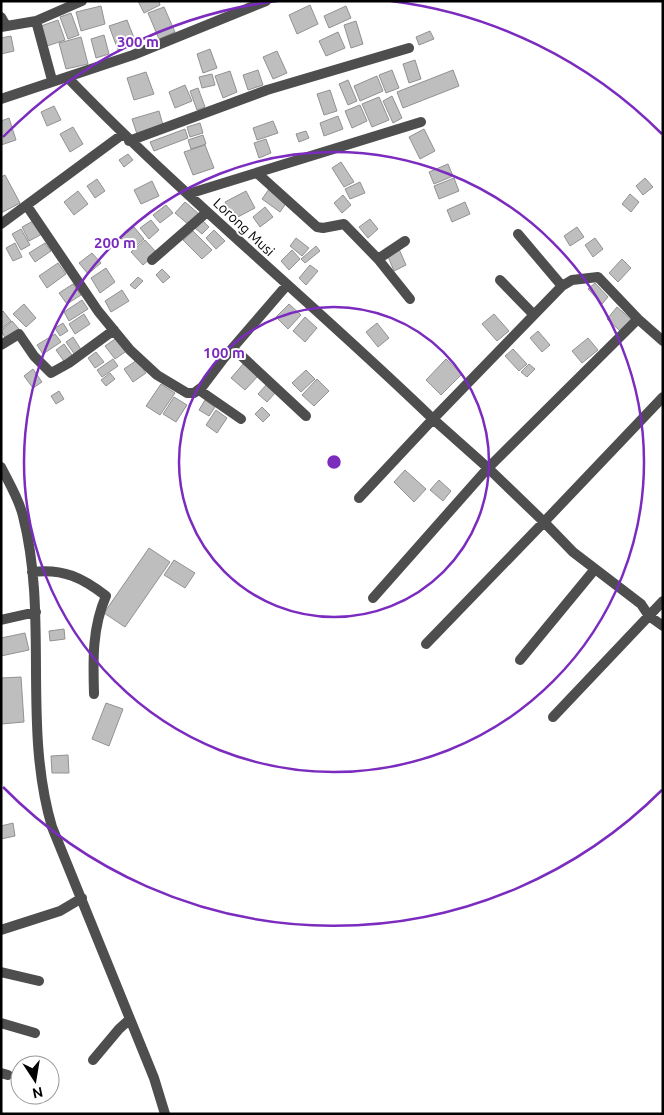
<svg xmlns="http://www.w3.org/2000/svg" width="664" height="1115" font-family="Ubuntu,sans-serif">
<rect width="100%" height="100%" fill="#fff"/>
<!-- building -->
<path fill="#bebebe" stroke="#929292" d="M138,1H159L160,5L144,13Z
M310,5L318,24L297,34L289,15Z
M101,6L105,24L81,31L76,12Z
M346,6L351,18L329,28L324,16Z
M164,7L175,32L159,39L148,13Z
M71,13L79,35L68,39L60,17Z
M58,20L65,40L47,46L41,26Z
M127,20L136,43L118,50L109,26Z
M356,21L363,44L351,48L344,25Z
M430,31L434,39L419,45L416,37Z
M338,32L345,48L326,56L319,41Z
M104,35L109,54L96,58L91,39Z
M11,36L14,51L1,54V38Z
M81,37L88,64L66,69L59,43Z
M210,49L217,68L203,73L197,54Z
M277,51L287,73L273,79L263,57Z
M415,60L421,79L409,83L403,64Z
M258,70L263,85L248,90L243,75Z
M392,70L399,88L386,93L379,75Z
M453,70L459,86L403,108L397,92Z
M230,71L237,92L223,98L215,76Z
M146,72L154,94L134,100L127,78Z
M212,74L215,85L202,88L199,77Z
M377,76L383,91L360,101L354,86Z
M348,80L357,101L348,105L339,84Z
M185,85L192,101L175,108L169,92Z
M198,88L205,107L197,110L190,91Z
M330,90L337,111L324,115L317,94Z
M392,96L402,118L393,123L383,101Z
M379,97L389,120L372,127L362,104Z
M360,105L367,121L352,128L345,111Z
M54,106L61,120L47,126L41,112Z
M159,111L163,125L137,134L132,119Z
M338,116L343,129L324,136L320,123Z
M9,118L16,140L1,145V121Z
M273,121L278,133L257,140L253,128Z
M200,123L203,133L190,137L187,127Z
M73,127L83,144L70,152L60,134Z
M185,129L188,138L154,151L150,142Z
M424,129L435,151L420,159L409,137Z
M306,131L309,138L299,142L296,134Z
M203,135L206,144L191,149L188,140Z
M266,139L271,153L259,158L254,143Z
M205,145L214,168L193,175L184,152Z
M128,154L133,160L124,167L119,160Z
M341,162L354,182L344,187L332,168Z
M448,164L453,176L434,184L429,172Z
M5,175L20,203L1,213V177Z
M454,178L459,191L439,199L434,186Z
M645,178L653,187L643,195L636,186Z
M97,179L105,191L95,198L87,186Z
M152,181L159,196L141,204L134,190Z
M360,182L365,193L350,199L345,189Z
M269,189L287,202L280,212L262,199Z
M78,191L88,204L74,215L64,202Z
M246,191L255,208L234,219L225,202Z
M630,194L639,202L631,212L622,204Z
M343,195L351,205L342,213L334,203Z
M185,202L199,214L189,225L175,213Z
M465,202L470,214L452,222L447,210Z
M166,205L173,213L160,223L153,215Z
M265,207L273,217L260,227L253,217Z
M370,219L378,229L368,238L359,227Z
M35,220L42,234L29,241L22,227Z
M151,220L159,230L149,239L140,228Z
M203,221L209,227L202,234L195,228Z
M134,227L144,239L131,250L121,238Z
M577,227L584,237L570,246L564,236Z
M21,229L30,245L21,250L12,234Z
M214,230L225,241L216,249L206,238Z
M193,231L212,250L202,259L183,240Z
M296,238L309,248L302,256L290,246Z
M595,238L603,249L593,257L585,245Z
M145,240L157,253L143,265L131,252Z
M15,243L22,257L13,261L6,248Z
M45,243L51,251L35,262L29,253Z
M316,246L320,251L305,263L301,259Z
M399,249L406,265L394,271L387,254Z
M292,250L300,259L289,270L281,261Z
M92,253L101,263L88,274L79,263Z
M622,259L631,268L618,282L609,273Z
M58,263L66,274L47,288L39,276Z
M310,265L318,271L306,285L299,278Z
M106,268L115,282L100,293L91,278Z
M162,269L170,277L163,283L156,275Z
M138,277L143,281L135,289L130,285Z
M595,283L608,297L602,304L588,289Z
M73,284L81,295L67,304L59,293Z
M122,290L129,301L111,312L105,301Z
M82,300L88,309L69,321L64,312Z
M24,304L36,318L26,327L13,314Z
M289,304L301,315L288,329L276,317Z
M617,307L631,319L620,331L607,319Z
M3,311L11,321L1,329V313Z
M84,314L90,324L75,334L69,324Z
M494,314L509,331L497,341L482,324Z
M305,317L317,328L305,342L293,331Z
M12,321L19,329L7,340L1,331Z
M63,323L68,331L60,336L55,328Z
M377,323L389,338L378,347L366,332Z
M538,331L550,345L542,352L530,338Z
M55,334L61,342L43,354L37,345Z
M73,337L82,351L75,355L66,342Z
M118,337L128,350L115,359L105,346Z
M588,338L598,350L582,363L572,351Z
M64,344L74,358L66,364L56,350Z
M513,349L527,364L519,371L505,356Z
M96,352L104,362L95,368L88,358Z
M113,359L118,366L102,377L97,370Z
M446,359L462,374L441,395L426,380Z
M137,360L146,373L133,382L124,369Z
M244,363L258,376L245,390L231,378Z
M529,364L535,369L527,377L521,372Z
M33,369L42,382L33,388L24,376Z
M306,370L315,379L301,392L292,383Z
M110,373L115,379L106,386L101,380Z
M317,379L329,391L314,406L302,395Z
M161,384L175,393L160,415L146,406Z
M267,384L276,392L267,402L258,394Z
M59,391L64,399L56,404L51,396Z
M174,397L187,405L176,422L163,414Z
M205,400L215,407L209,416L199,410Z
M262,407L270,415L263,422L255,414Z
M216,410L227,418L217,433L206,425Z
M405,470L426,489L414,502L394,482Z
M439,480L451,491L443,501L430,490Z
M149,548L170,562L125,627L104,613Z
M174,560L195,573L185,588L164,575Z
M64,629L65,639L50,641L49,631Z
M25,633L29,650L1,656V638Z
M21,677L24,722L1,724V678Z
M106,703L123,709L109,746L92,739Z
M68,755L69,773H52L51,756Z
M13,823L15,836L1,839V826Z"/>
<g fill="none" stroke-linecap="round" stroke-linejoin="round">
<!-- minor -->
<path stroke="#4e4e4e" stroke-width="10" d="M1,17L6,26
M36,21L52,80
M1,27L36,21L82,1
M67,77C183,197 313,303 433,419L562,286L572,280L598,277L638,319L663,341
M1,99L133,55L266,1
M129,141L267,90L409,48
M257,173L317,227L323,228L344,224L378,259L410,299
M188,194L421,122
M27,206L98,311L130,350L157,375L187,393H194L202,387L224,358L287,285
M1,224L123,134
M518,234L562,286
M378,259L405,241
M152,260L207,212
M500,280L534,315
M1,345L19,334L34,356L51,373L69,363L114,330
M233,348L306,416
M199,390L241,419
M1,467C9,483 19,499 23,516C49,618 22,726 52,827L154,1078L165,1114
M359,498L433,419L488,468L638,319
M32,572C63,568 83,578 106,596C92,628 93,660 94,694
M373,598L488,468L544,522L663,397
M1,620L36,612
M426,644L544,522L573,552L641,604L649,616L663,626
M520,660L595,569
M553,717L663,601
M1,930L60,911L82,898
M1,972L39,981
M1,1023L35,1033
M93,1060L119,1029L130,1019
M1,1073L8,1075"/>
</g>
<!-- distance rings -->
<g fill="none" stroke="#7b2cbf" stroke-width="2.5">
<circle cx="334" cy="462" r="155"/>
<circle cx="334" cy="462" r="310"/>
<path d="M662 790A464 464 0 0 1 3 787M3 137A464 464 0 0 1 277 1M391 1A464 464 0 0 1 662 134"/>
</g>
<g text-anchor="middle" stroke-width="4" stroke-linejoin="round" paint-order="stroke">
<!-- street labels -->
<g font-size="14" fill="#000" stroke="#fff">
<text transform="translate(244 227) rotate(43)" y="5">Lorong Musi</text>
</g>
</g>
<circle cx="334" cy="462" r="8" fill="#7b2cbf" stroke="#fff" stroke-width="2.5"/>
<g font-size="15" text-anchor="middle" font-weight="bold" fill="#7b2cbf" stroke="#fff" stroke-width="4" stroke-linejoin="round" paint-order="stroke">
<text x="138" y="47">300 m</text>
<text x="115" y="248">200 m</text>
<text x="224" y="358">100 m</text>
</g>
<!-- border -->
<rect width="664" height="1115" fill="none" stroke="#000000" stroke-width="5"/>
<!-- north arrow -->
<g transform="translate(35 1080) rotate(168)"><circle r="24" fill="#ffffff" stroke="#999999"/>
<path d="M0-4L9 19L0 12L-9 19Z" fill="#000000"/>
<text y="-8" font-size="14" font-weight="bold" text-anchor="middle" fill="#000000">N</text>
</g>
</svg>
